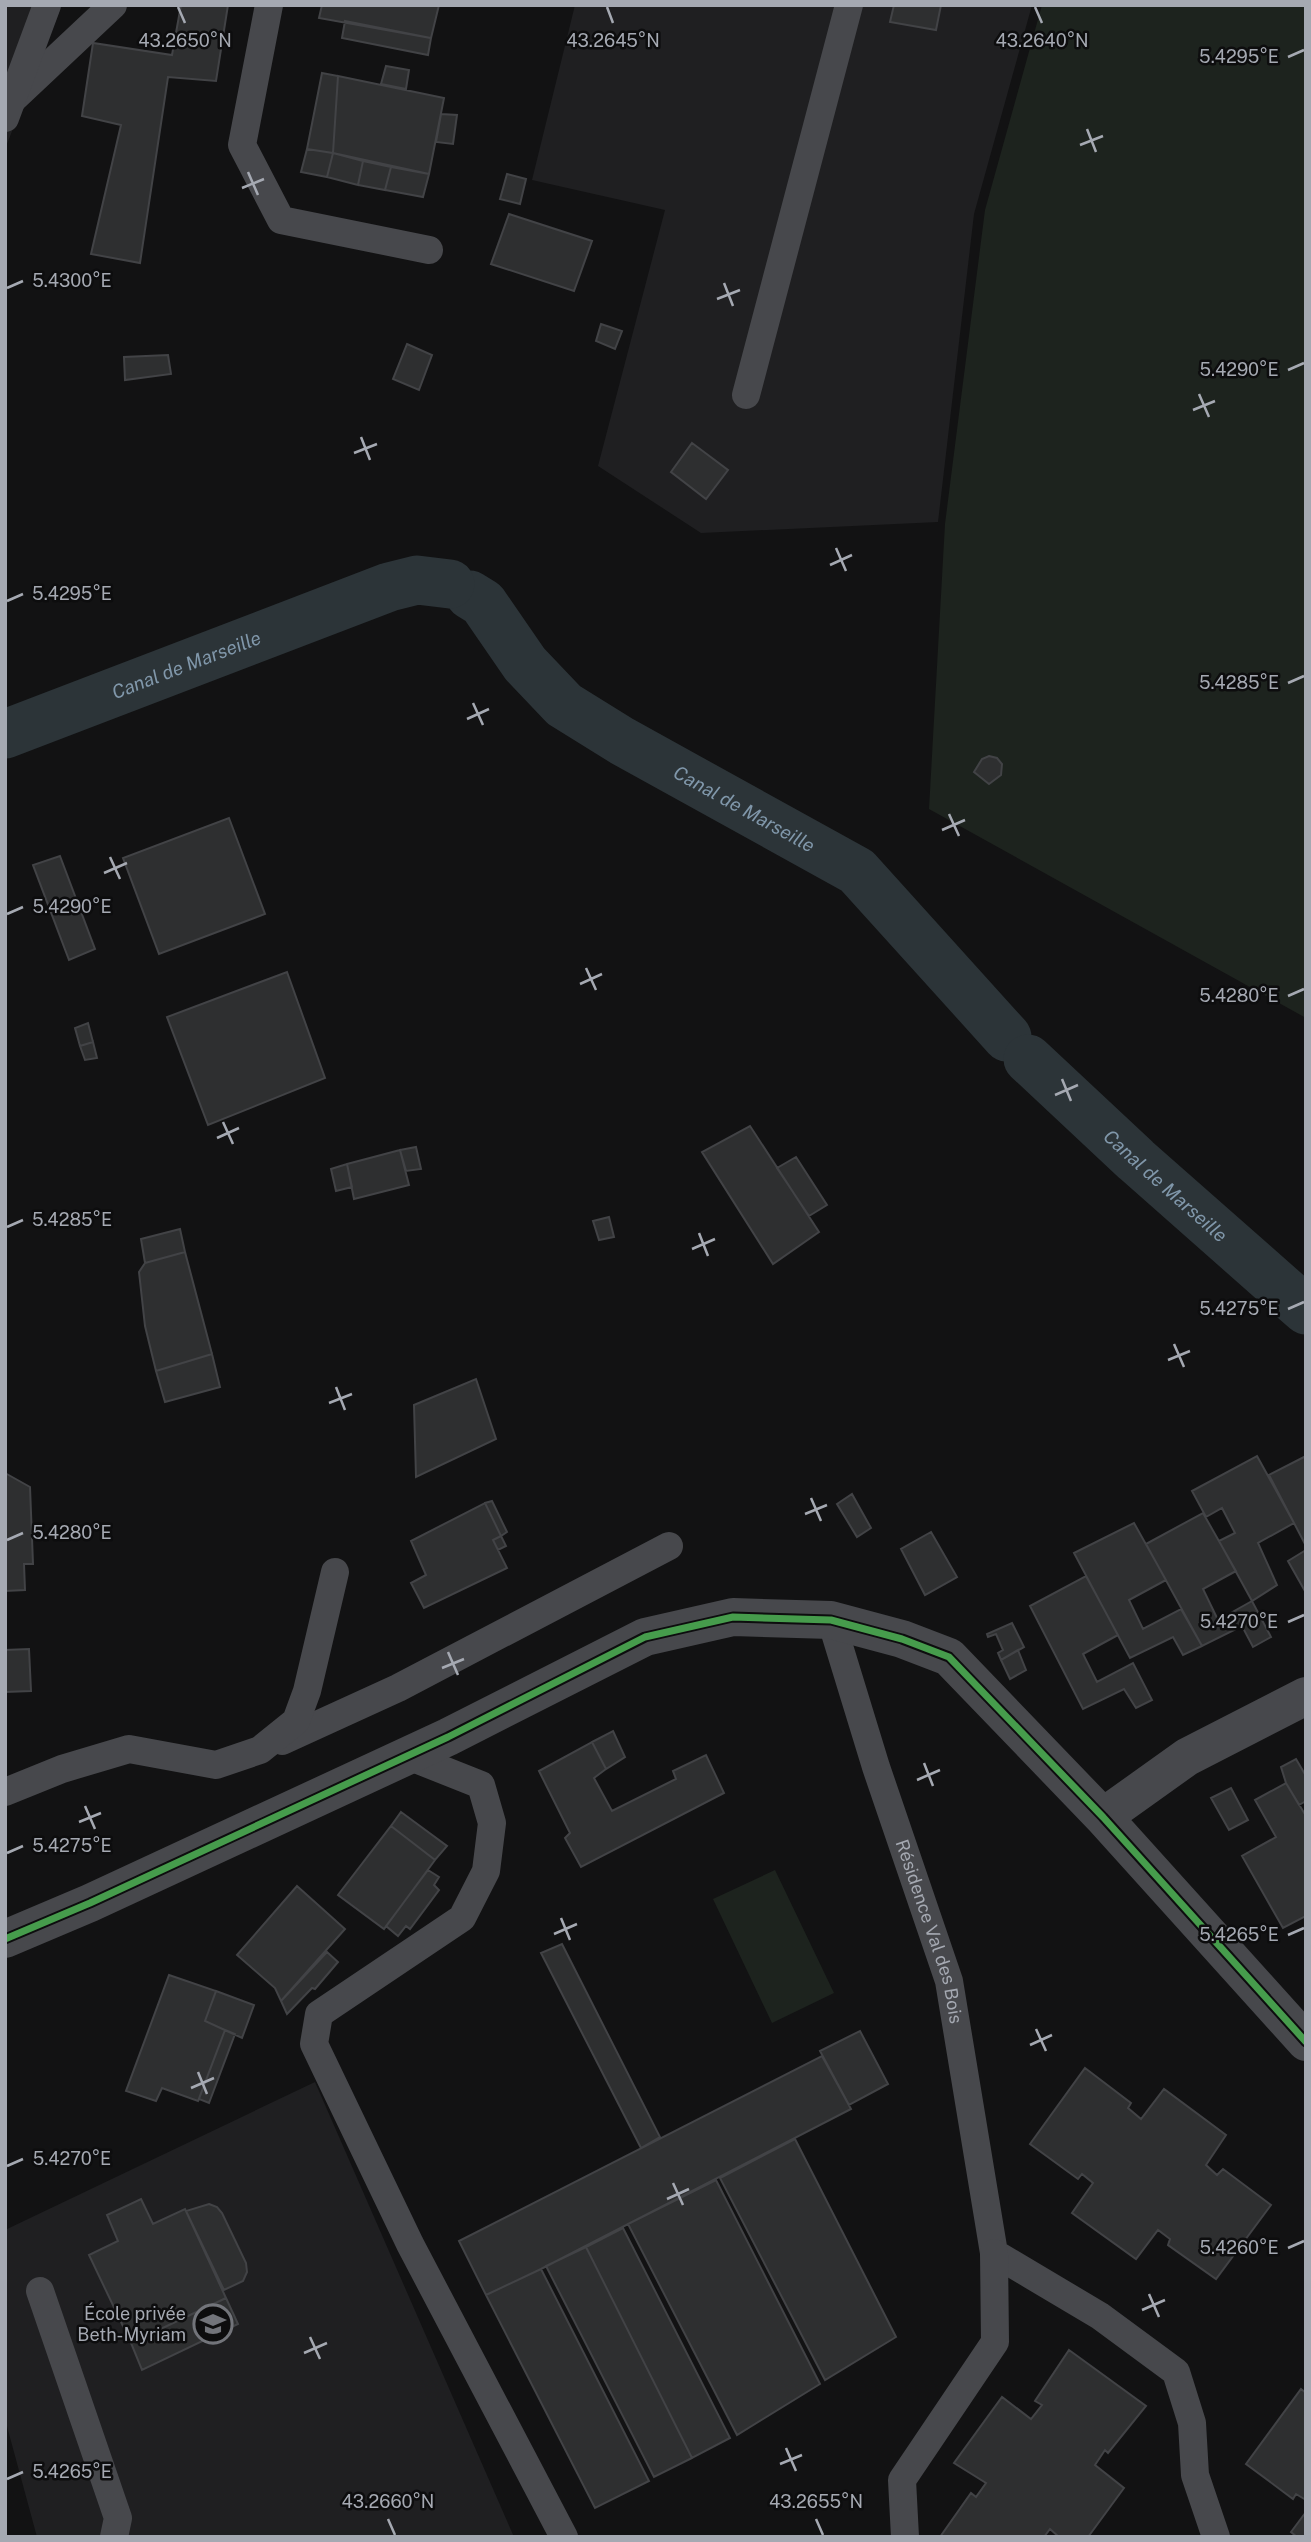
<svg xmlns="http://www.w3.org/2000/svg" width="1311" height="2542" font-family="'Public Sans',sans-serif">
<rect width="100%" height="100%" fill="#121213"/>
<!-- built -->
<path fill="#1f1f21" d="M5,5H62L5,149Z
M575,5H1032L974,214L938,522L701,533L598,466L665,210L532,180Z
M315,2082L514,2537H37L5,2419V2230Z"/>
<!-- green -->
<path fill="#1d231e" d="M1042,5H1306V1018L929,809L945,524L985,210Z
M775,1870L834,1993L772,2023L713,1899Z"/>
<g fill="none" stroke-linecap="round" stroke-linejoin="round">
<!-- canal -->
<g stroke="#2c3438" stroke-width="49">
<path id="s1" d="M470,595L483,603L525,664L564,705L622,741L857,871L1007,1037"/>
<path id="s2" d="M5,734L389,587L417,580L450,584"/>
<path id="s3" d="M1028,1059L1136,1160L1306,1310"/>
</g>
</g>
<!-- building -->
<path fill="#2e2f30" stroke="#424346" stroke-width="2" d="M181,5H228L216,81L168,77L140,263L91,254L121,125L82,116L93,43L172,55Z
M322,5H439L431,38L319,18Z
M894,5H941L936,30L890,22Z
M345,21L431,38L428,55L342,38Z
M386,66L409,70L406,89L381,84Z
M322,73L338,76L333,153L307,149Z
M338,76L444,98L429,174L333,153Z
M441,114L457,115L453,144L436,142Z
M307,149L333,153L327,177L301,172Z
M333,153L363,161L358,185L327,177Z
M363,161L391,167L385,190L358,185Z
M391,167L429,174L423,197L385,190Z
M507,174L526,179L520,204L500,199Z
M509,214L592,241L574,291L491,264Z
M601,324L622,331L615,349L596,341Z
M407,344L432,355L419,390L393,379Z
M168,355L171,374L125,380L124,357Z
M692,443L728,470L706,499L671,472Z
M989,756L997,758L1002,764L1001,775L989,784L974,772L982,759Z
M229,818L265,914L159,954L123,858Z
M60,856L95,949L69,960L33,865Z
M287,972L325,1078L208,1125L167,1017Z
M88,1023L93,1042L80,1046L75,1028Z
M93,1042L97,1058L85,1060L80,1046Z
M750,1126L819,1232L773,1264L702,1152Z
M416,1147L421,1169L406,1171L400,1150Z
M400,1150L409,1185L354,1199L347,1164Z
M796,1157L827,1205L809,1216L777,1168Z
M347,1164L352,1187L336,1191L331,1169Z
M609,1217L614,1237L599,1240L593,1221Z
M180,1229L185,1252L145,1263L141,1239Z
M185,1252L212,1354L156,1371L145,1326L139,1272L145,1263Z
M212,1354L220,1387L165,1402L156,1371Z
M476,1379L496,1439L416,1477L414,1405Z
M1257,1456L1294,1523L1258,1543L1277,1585L1252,1601L1219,1541L1235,1533L1222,1508L1206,1517L1192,1491Z
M1306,1456V1546L1269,1475Z
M5,1473L30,1487L33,1564H24L25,1590L5,1591Z
M852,1494L871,1528L857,1537L837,1504Z
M492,1501L507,1532L501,1536L485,1503Z
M485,1503L501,1536L493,1540L507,1568L424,1608L411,1583L426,1575L411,1541Z
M1203,1513L1236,1571L1203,1589L1218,1620L1252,1601L1271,1637L1253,1647L1242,1626L1202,1646L1146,1544Z
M1134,1523L1166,1580L1129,1600L1143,1629L1181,1609L1202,1646L1183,1655L1173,1637L1130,1658L1074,1553Z
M931,1532L957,1577L925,1595L901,1549Z
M501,1536L506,1546L498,1550L493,1540Z
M1306,1550V1593L1288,1561Z
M1086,1576L1118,1635L1083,1654L1097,1682L1133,1663L1152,1700L1136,1708L1124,1689L1083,1709L1030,1606Z
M1012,1623L1024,1647L1001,1660L998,1653L1003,1650L996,1634L988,1637L987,1634Z
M29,1649L31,1691L5,1692V1650Z
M1018,1650L1026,1670L1010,1679L1001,1660Z
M613,1731L625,1757L606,1769L592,1742Z
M592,1742L606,1769L594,1778L612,1811L676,1779L673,1771L706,1755L724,1793L581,1867L565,1838L570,1833L539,1771Z
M1296,1759L1306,1776V1801L1299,1805L1286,1783L1281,1767Z
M1286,1783L1306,1816V1916L1283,1928L1242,1856L1276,1837L1255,1800Z
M1231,1788L1248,1820L1229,1830L1211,1798Z
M401,1812L447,1846L435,1860L391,1826Z
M391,1826L435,1860L384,1929L338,1895Z
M428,1870L439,1877L434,1885L439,1890L410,1929L406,1926L398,1936L386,1926Z
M297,1886L345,1929L281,2001L275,1988L237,1955Z
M562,1944L660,2137L641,2148L541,1953Z
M327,1952L338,1962L315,1989L312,1988L287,2014L281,2001Z
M169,1975L216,1991L205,2021L225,2030L198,2101L162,2088L156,2101L126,2091Z
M216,1991L254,2005L242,2038L205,2021Z
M225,2030L235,2034L209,2103L199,2099Z
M860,2031L888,2084L849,2105L820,2051Z
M822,2056L851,2109L541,2269L486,2295L459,2241Z
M1085,2068L1131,2103L1128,2108L1141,2119L1164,2089L1226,2135L1206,2165L1217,2175L1223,2169L1271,2205L1216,2279L1168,2245L1170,2239L1158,2230L1136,2259L1072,2213L1093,2183L1082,2174L1078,2179L1030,2144Z
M795,2139L896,2337L825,2380L720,2178Z
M716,2180L820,2384L737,2435L628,2224Z
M141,2199L153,2224L185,2209L226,2298L131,2343L89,2255L118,2241L107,2215Z
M209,2204L217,2207L222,2213L246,2263L247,2272L243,2281L224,2290L186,2211Z
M623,2228L730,2438L692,2458L586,2247Z
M586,2247L692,2458L654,2477L546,2266Z
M541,2269L649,2481L595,2508L486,2295Z
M226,2298L238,2324L142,2370L131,2343Z
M1069,2350L1146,2406L1108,2453L1105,2450L1095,2465L1124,2488L1088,2537H1059L1050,2529L1044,2537H940L971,2493L976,2497L986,2483L954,2463L1002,2397L1031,2419L1042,2405L1035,2401Z
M1301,2389L1306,2393V2500L1296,2494L1293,2499L1246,2464Z
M1306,2512V2537H1297L1291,2532Z"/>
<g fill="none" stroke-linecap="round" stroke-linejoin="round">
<!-- lane -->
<g stroke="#47484c" stroke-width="28">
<path d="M269,5L242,145L281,220L429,250"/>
<path d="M13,99L113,5"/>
<path d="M5,118L47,5"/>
<path d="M746,395L849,5"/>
<path id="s4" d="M831,1620L876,1767L949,1981L994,2253L1100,2316L1176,2372L1192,2423L1195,2475L1216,2537"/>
<path d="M282,1741L398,1688L669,1546"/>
<path d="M408,1756L481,1785L492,1823L486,1871L462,1918L319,2014L314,2044L410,2244L564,2537"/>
<path d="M5,1792L62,1769L129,1749L216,1765L260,1750L296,1721L307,1691L335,1572"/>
<path d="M40,2291L118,2518L114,2537"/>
<path d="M905,2537L902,2480L995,2342L994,2253"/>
</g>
<!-- street -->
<path stroke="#47484c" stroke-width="38" d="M1103,1817L1187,1757L1306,1696
M5,1939L90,1903L448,1737L645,1637L733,1617L831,1620L902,1639L949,1657L1103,1817L1306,2042"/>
<!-- cycleway casing -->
<g stroke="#0d0d0e" stroke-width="11">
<path id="cycleway" d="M5,1939L90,1903L448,1737L645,1637L733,1617L831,1620L902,1639L949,1657L1103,1817L1306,2042"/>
</g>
<!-- cycleway -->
<use href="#cycleway" stroke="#469c4c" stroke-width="7"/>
</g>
<!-- ticks -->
<path fill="none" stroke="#a5a9b2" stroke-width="2.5" d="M178,7L185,23M607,7L613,23M1035,7L1042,23M1288,57L1304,50M1087,129L1096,152M1080,145L1103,136M248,172L258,195M242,188L264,179M724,283L733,306M7,288L23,281M717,299L740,290M1288,370L1304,363M1199,394L1209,417M1193,410L1215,401M361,437L370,460M354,453L377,444M836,548L846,571M830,565L852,555M7,601L23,594M1288,683L1304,676M473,703L483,725M467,719L489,709M949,814L959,836M942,830L965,820M110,857L120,879M104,873L127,863M7,914L23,907M586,968L596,990M580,984L602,974M1288,996L1304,989M1062,1079L1071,1101M1055,1095L1078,1085M223,1122L233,1144M217,1138L239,1128M7,1227L23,1220M699,1233L708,1256M692,1249L715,1239M1288,1309L1304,1302M1174,1344L1184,1367M1168,1360L1190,1351M336,1387L345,1410M329,1403L352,1394M811,1498L821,1521M805,1514L827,1505M7,1540L23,1533M1288,1622L1304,1615M448,1652L458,1675M442,1668L464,1659M924,1763L933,1786M917,1780L940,1770M85,1806L95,1829M79,1822L101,1813M7,1853L23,1846M561,1918L570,1940M554,1934L577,1924M1288,1935L1304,1928M1036,2029L1046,2051M1030,2045L1052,2035M198,2072L207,2094M191,2088L214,2078M7,2166L23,2159M673,2183L683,2205M667,2199L689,2189M1288,2248L1304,2241M1149,2294L1159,2317M1142,2310L1165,2300M310,2337L320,2359M304,2353L327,2343M786,2448L796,2471M780,2464L802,2455M7,2479L23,2472M388,2519L395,2535M816,2519L823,2535"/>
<!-- icons -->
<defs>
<g id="school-ring" transform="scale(2.0125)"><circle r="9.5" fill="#0d0d0e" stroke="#72747a" stroke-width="1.5"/><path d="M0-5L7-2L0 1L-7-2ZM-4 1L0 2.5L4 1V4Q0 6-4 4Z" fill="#72747a"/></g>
</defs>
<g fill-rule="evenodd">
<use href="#school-ring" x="213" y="2324"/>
</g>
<g text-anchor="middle" stroke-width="5" stroke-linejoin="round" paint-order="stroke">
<!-- street labels -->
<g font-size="18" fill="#a5a9b2" stroke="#0d0d0e">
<text dy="6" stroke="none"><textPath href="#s4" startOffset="327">Résidence Val des Bois</textPath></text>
</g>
<!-- poi labels -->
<g font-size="18" fill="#a5a9b2" stroke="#0d0d0e" text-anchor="end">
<text x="186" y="2320">École privée<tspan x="186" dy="21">Beth-Myriam</tspan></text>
</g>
<!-- water labels -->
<g font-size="19" font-style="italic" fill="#8097aa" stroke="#0d0d0e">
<text dy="7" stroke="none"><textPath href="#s2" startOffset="194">Canal de Marseille</textPath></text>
<text dy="7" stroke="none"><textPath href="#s1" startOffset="354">Canal de Marseille</textPath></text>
<text dy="7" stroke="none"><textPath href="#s3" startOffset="187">Canal de Marseille</textPath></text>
</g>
</g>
<g font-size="18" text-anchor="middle" fill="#a5a9b2" stroke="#0d0d0e" stroke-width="5" stroke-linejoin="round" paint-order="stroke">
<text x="185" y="47">43.2650°N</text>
<text x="613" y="47">43.2645°N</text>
<text x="1042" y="47">43.2640°N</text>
<text x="1239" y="63">5.4295°E</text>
<text x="72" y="287">5.4300°E</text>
<text x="1239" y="376">5.4290°E</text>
<text x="72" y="600">5.4295°E</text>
<text x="1239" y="689">5.4285°E</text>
<text x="72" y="913">5.4290°E</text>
<text x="1239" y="1002">5.4280°E</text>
<text x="72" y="1226">5.4285°E</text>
<text x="1239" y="1315">5.4275°E</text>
<text x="72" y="1539">5.4280°E</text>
<text x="1239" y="1628">5.4270°E</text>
<text x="72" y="1852">5.4275°E</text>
<text x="1239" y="1941">5.4265°E</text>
<text x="72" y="2165">5.4270°E</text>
<text x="1239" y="2254">5.4260°E</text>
<text x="72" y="2478">5.4265°E</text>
<text x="388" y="2508">43.2660°N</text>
<text x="816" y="2508">43.2655°N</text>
</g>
<!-- border -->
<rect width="1311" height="2542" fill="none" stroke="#a5a9b2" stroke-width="14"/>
</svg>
